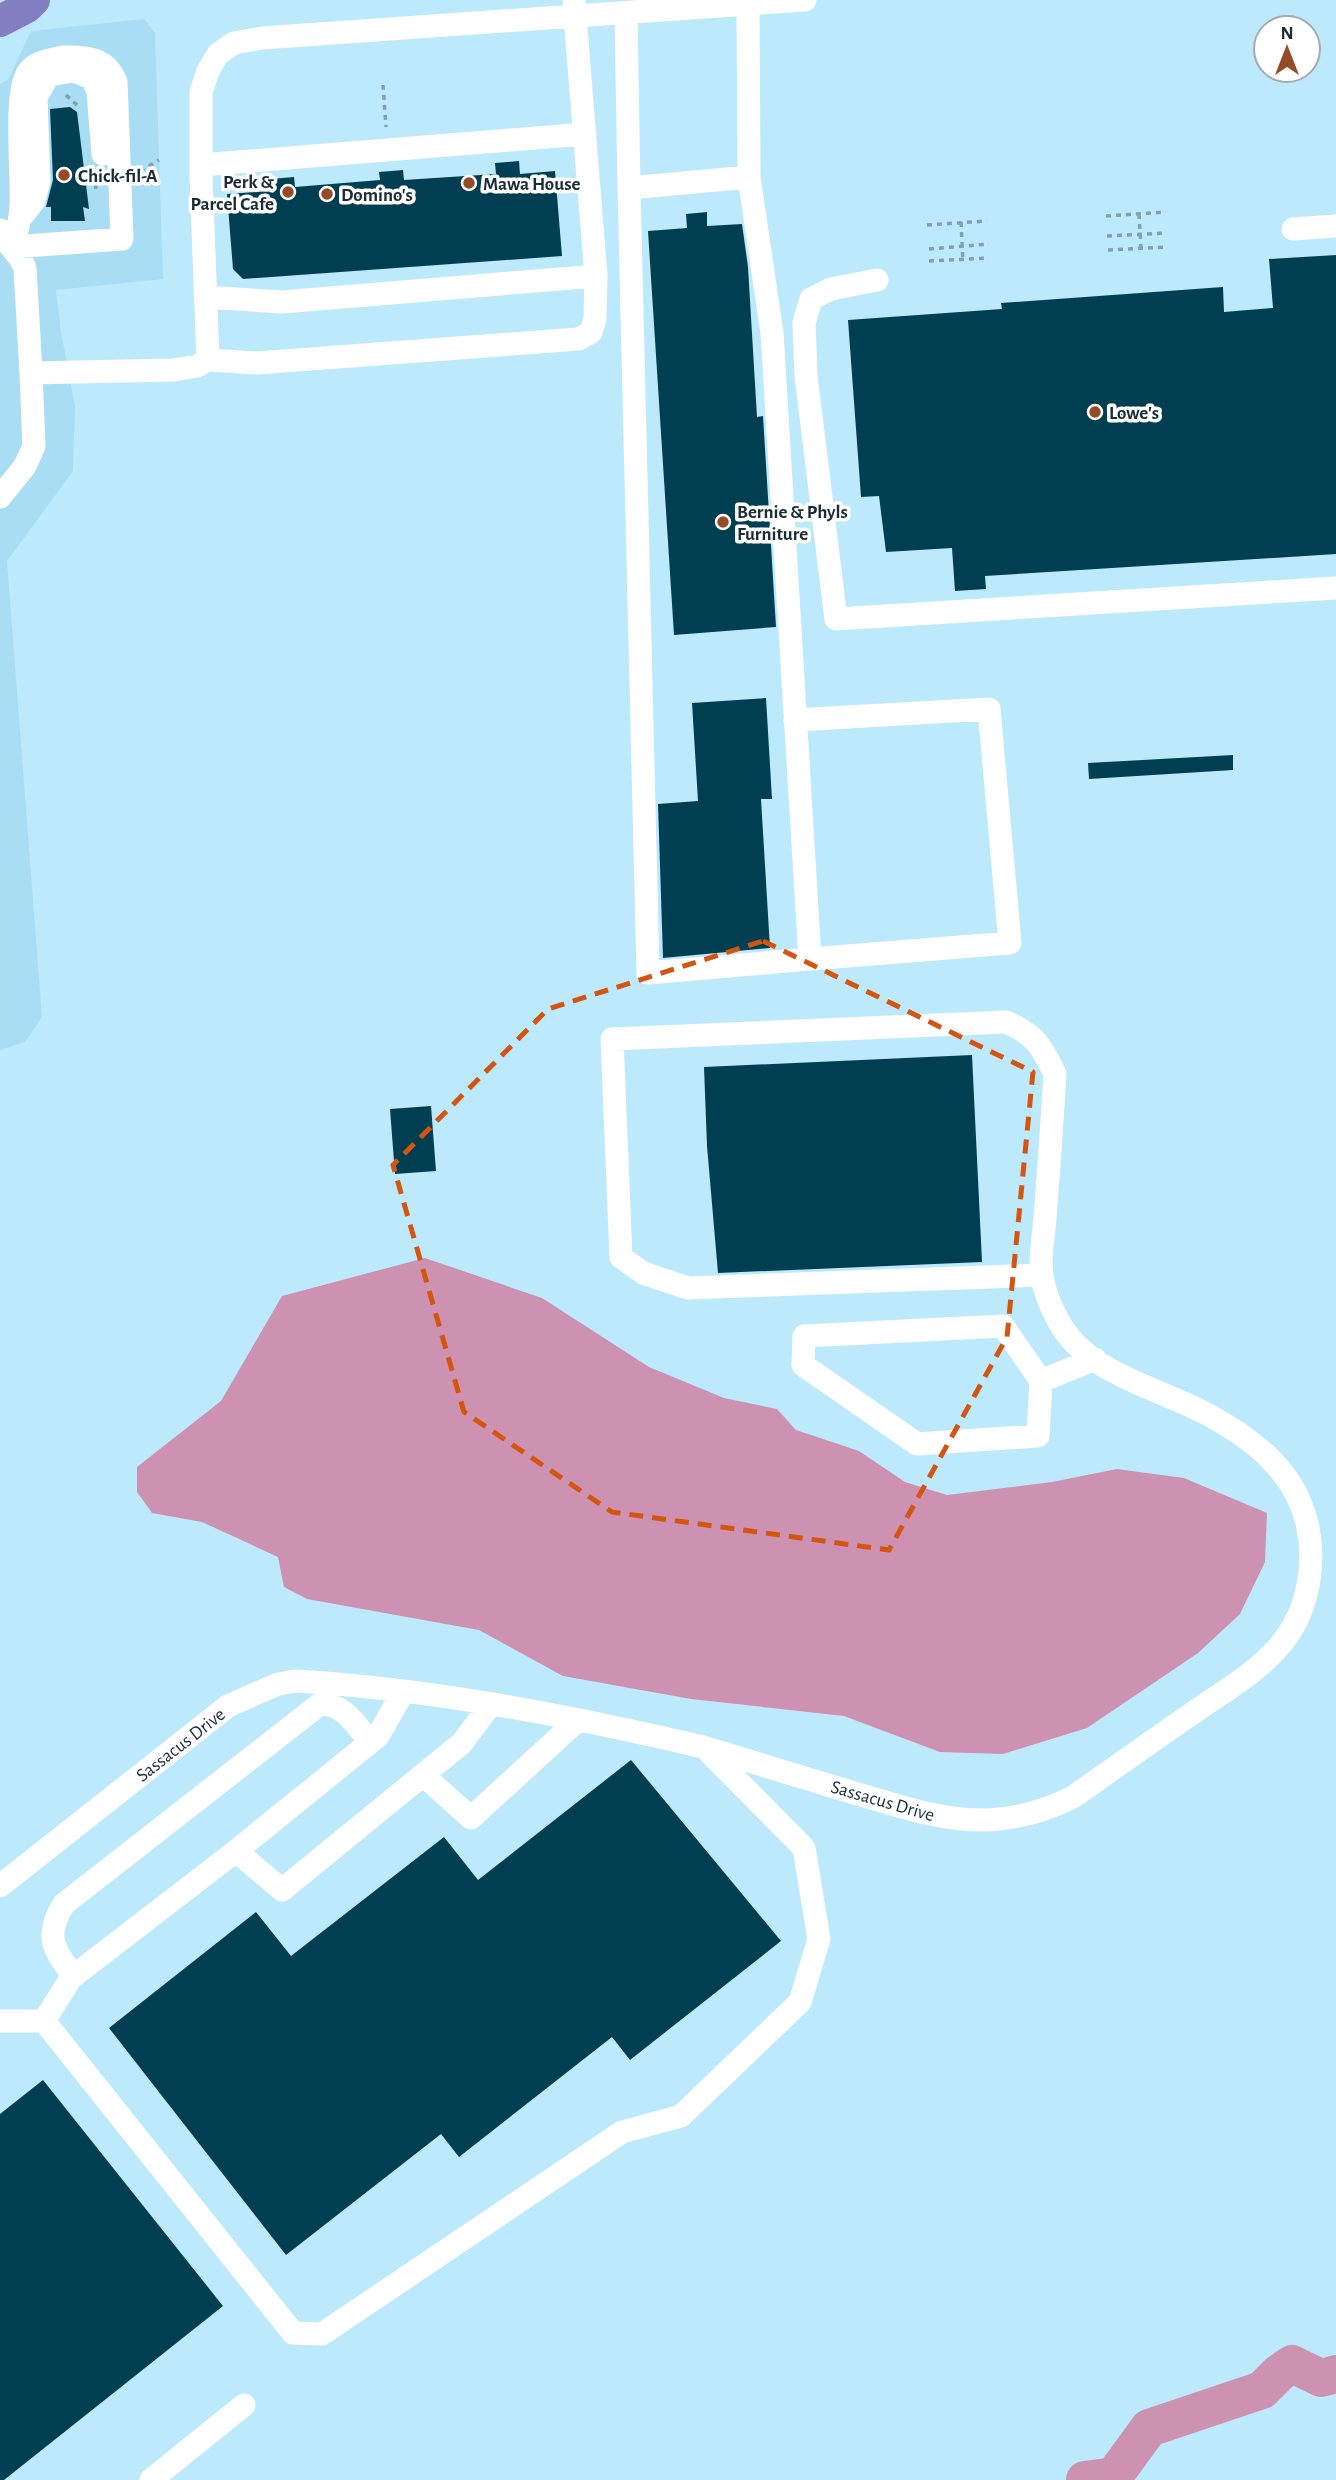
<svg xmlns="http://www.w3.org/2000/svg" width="1336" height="2480" font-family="'Alegreya Sans',sans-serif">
<rect width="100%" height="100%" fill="#bde9fc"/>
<!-- built -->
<path fill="#a9ddf4" d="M144,19L155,33L163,279L56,290L61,332L75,406L73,471L7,561L42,1017L25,1042L0,1050V84L8,80L31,31Z"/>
<!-- water -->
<path fill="#cd92b2" d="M425,1258L542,1298L649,1367L724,1398L777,1409L796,1430L859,1451L905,1482L947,1495L1052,1482L1117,1469L1184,1478L1267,1513L1265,1562L1240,1614L1198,1653L1087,1728L1003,1754L940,1752L844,1716L691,1699L563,1676L479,1630L307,1599L284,1587L278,1557L202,1522L152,1513L137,1492V1467L221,1401L282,1296Z"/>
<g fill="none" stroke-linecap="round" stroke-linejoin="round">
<!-- river -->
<path stroke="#cd92b2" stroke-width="38" d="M1085,2480L1114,2476L1149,2428L1262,2390L1279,2373L1292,2364L1321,2378L1336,2374"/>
</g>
<!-- building -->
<path fill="#003f52" d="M70,107L77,112L89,209L83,207L85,221H51V207H46L53,180L50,109Z
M519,161L520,174L555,171L562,256L243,279L233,269L227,194L272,191L271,179L294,177L295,187L380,180L379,172L403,170L404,180L496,174L495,163Z
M707,212V226L742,224L748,267L757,417L763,416L776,627L674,635L648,231L687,228L686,214Z
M1336,255V554L985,576L986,589L955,591L952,548L886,552L879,496L861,497L848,320L1002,309L1001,303L1223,287L1224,312L1273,308L1269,259Z
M766,698L772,799H761L770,948L663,958L658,804L698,801L692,703Z
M1233,755V770L1089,779L1088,763Z
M972,1055L982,1262L718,1273L707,1146L704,1067Z
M431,1106L436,1171L395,1174L390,1109Z
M631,1760L781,1941L630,2060L612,2037L459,2157L441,2134L286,2255L109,2028L256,1912L291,1956L444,1837L478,1880Z
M43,2080L223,2306L4,2480H0V2114Z"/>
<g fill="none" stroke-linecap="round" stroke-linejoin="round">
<!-- path -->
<path stroke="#80a2b0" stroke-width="3.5" stroke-dasharray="5 5" stroke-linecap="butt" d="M383,85L386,127
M66,95L78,106
M140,171L159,160
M95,174L96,191
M1139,214L1141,248
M1106,216L1166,212
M961,222L963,262
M927,225L987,221
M1107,236L1167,233
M929,249L989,244
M1108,250L1168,247
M929,261L989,258"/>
<!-- minor -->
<path stroke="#fff" stroke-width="23" d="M626,13L629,188L749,177L748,4
M63,57C87,57 106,57 116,82L122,239L13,247C16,233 21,219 21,205C23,178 13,89 29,71C37,61 51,60 63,57Z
M201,165L585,134
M629,188L648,973L810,959L772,333L749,177
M23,215L34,201L39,181L36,97L49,75L74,71L92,78L98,91L103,154
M1293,229L1336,226
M0,230C6,245 19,252 25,268L31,373
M877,280L831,289L811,299L804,323L806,376L836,619L1336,588
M206,297L282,302L596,276
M208,360L257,363L579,339L591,332L595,319L596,276L575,16L805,0
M0,497L25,466L34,446L31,373L174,370L197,366L208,360L201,176V92L208,71L218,54L234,43L262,38L575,16L574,0
M795,720L989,709L1010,943L810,959
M1041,1381L1038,1436L917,1444L803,1365L804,1336L1003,1326L1041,1381L1095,1359
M424,1776L471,1818L578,1720
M236,1851L378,1736L403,1692
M0,1886L228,1706L278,1684L295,1681C432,1689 570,1716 703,1747C749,1761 795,1775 841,1789C926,1814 988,1840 1073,1797C1116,1767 1159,1736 1203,1706C1231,1687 1264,1667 1285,1639C1309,1607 1316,1562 1307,1523C1294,1470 1253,1439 1207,1414C1157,1387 1086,1374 1058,1320C1051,1308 1043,1288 1042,1275C1039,1257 1044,1235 1045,1217C1049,1169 1052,1122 1055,1074C1042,1047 1035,1034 1006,1022L612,1039L621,1257L643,1273L688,1288L1042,1275
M74,1976C53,1950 44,1935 64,1904L320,1704C344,1703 357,1726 370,1742
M0,2021H44L293,2333L322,2334L622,2132L681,2116L800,2002L819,1939L804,1848L707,1750
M44,2021L71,1978L236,1851L282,1890L462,1743L491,1704
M151,2480L244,2405"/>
<!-- highway -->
<path stroke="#827ec2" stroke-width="32" d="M0,21L27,7L34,0"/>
</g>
<!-- marked area -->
<path fill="none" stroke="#d45510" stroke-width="5" stroke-dasharray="14 9" stroke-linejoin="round" d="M763,941L1033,1072L1007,1337L889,1550L612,1512L464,1412L393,1165L548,1009Z"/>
<!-- markers -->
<g fill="#944c28" stroke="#fff" stroke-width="2.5">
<circle cx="64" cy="175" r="7"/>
<circle cx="469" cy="183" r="7"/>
<circle cx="288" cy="192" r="7"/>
<circle cx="327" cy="194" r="7"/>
<circle cx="1095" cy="412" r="7"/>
<circle cx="723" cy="522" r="7"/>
</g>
<g text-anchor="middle" stroke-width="7" stroke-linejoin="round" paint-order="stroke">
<!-- poi labels -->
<g font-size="19" font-weight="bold" fill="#1b2d34" stroke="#fff" text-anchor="start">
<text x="78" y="182">Chick-fil-A</text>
<text x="274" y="188" text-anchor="end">Perk &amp;<tspan x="274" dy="22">Parcel Cafe</tspan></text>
<text x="483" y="190">Mawa House</text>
<text x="341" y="201">Domino's</text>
<text x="1109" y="419">Lowe's</text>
<text x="737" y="518">Bernie &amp; Phyls<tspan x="737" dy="22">Furniture</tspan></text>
</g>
<!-- street labels -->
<g font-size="19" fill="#1b2d34" stroke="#fff">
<text transform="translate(180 1744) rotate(-38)" y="7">Sassacus Drive</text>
<text transform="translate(883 1800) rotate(16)" y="7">Sassacus Drive</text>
</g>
</g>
<!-- north arrow -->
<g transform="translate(1287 49)"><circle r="33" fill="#ffffff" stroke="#a4abae" stroke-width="2"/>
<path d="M0-5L12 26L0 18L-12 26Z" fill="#944c28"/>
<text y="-10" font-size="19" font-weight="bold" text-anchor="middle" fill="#1b2d34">N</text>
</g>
</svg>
